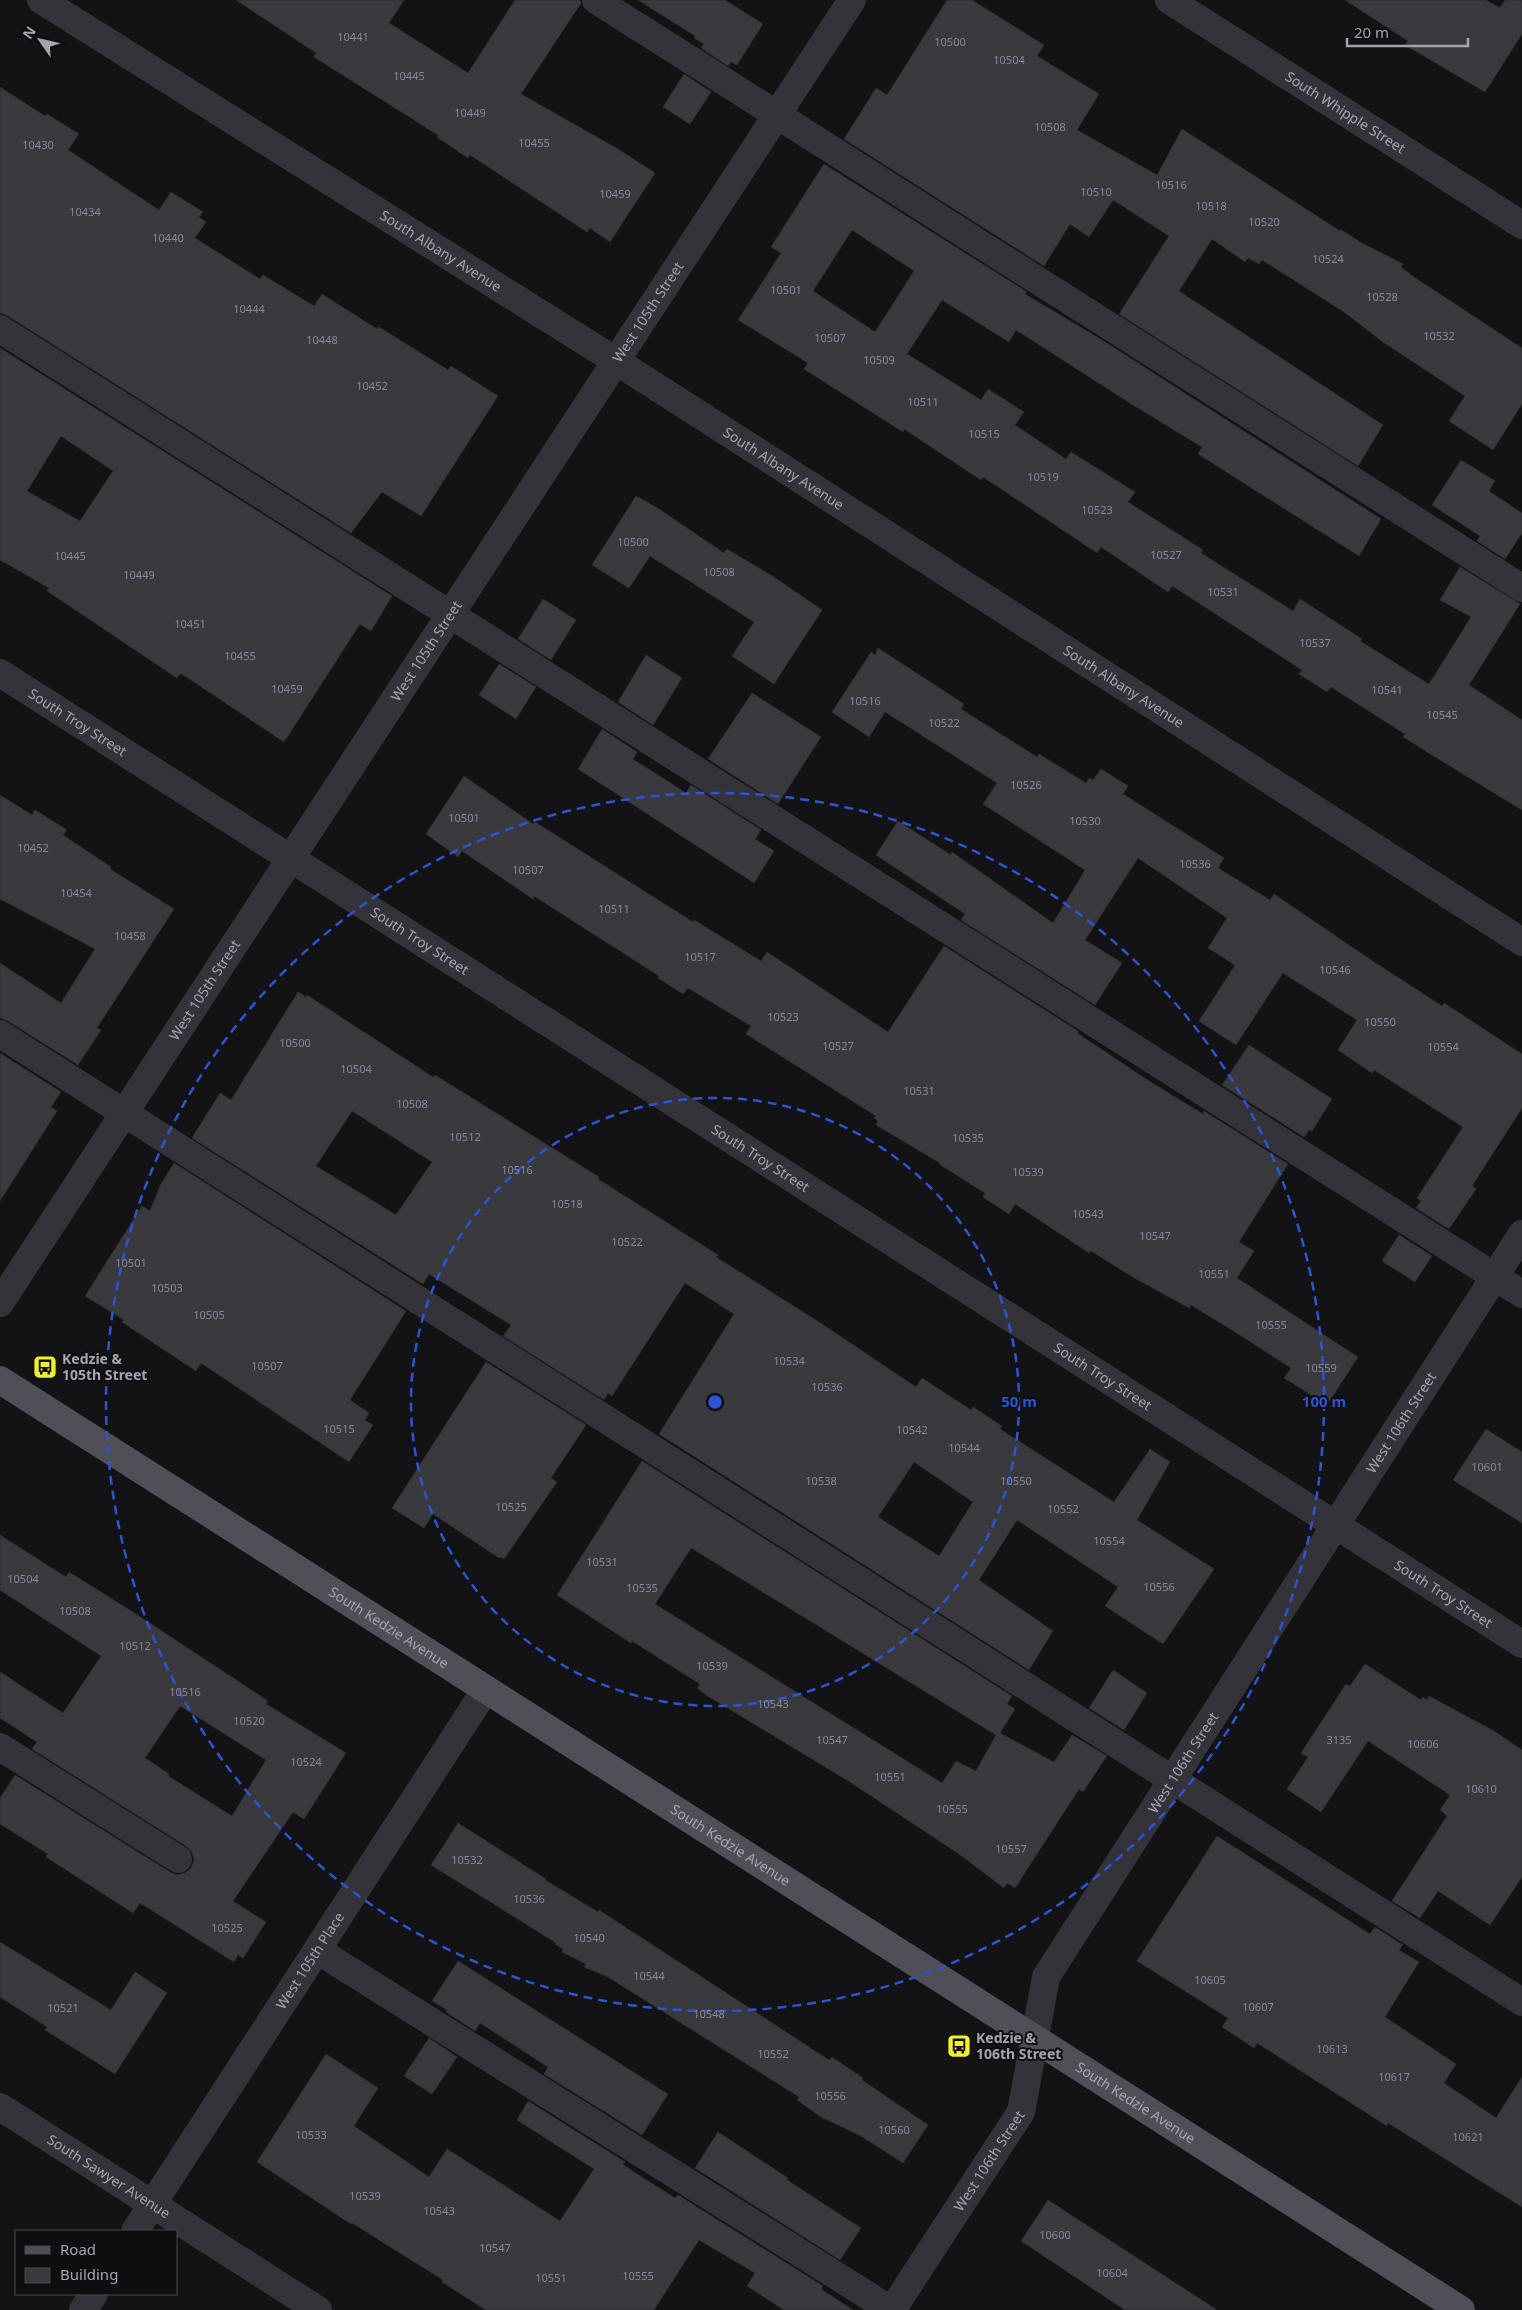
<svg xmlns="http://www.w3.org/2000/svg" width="1522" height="2310" font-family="'Noto Sans',sans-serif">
<rect width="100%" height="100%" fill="#131214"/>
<!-- building -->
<path fill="#3a393e" stroke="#2d2c30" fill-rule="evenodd" d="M236,0H404L389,23L468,73L515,0H580L581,3L521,94L618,149L655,173L610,242L590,228L587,232L470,155L468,158L437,137L438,135L314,57L316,53Z
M638,0H725L763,24L737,65L731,62L728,66L701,48L704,44L694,38L695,36Z
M947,0H972L1044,45L1037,56L1099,94L1077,130L1157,175L1182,129L1340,231V229L1360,242L1403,264L1401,267L1414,277L1522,348V404L1493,450L1449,421L1465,396L1383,342L1344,312L1262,260L1259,264L1248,258L1245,262L1212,239L1179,291L1383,425L1358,466L1119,314L1169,236L1113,200L1089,237L1070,224L1044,266L844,139L876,88L887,95Z
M1345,0H1486L1500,8L1505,0H1522V34L1485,92L1405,45L1408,41Z
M684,74L711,92L690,124L663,107Z
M0,87L45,116L47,114L79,134L68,150L159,210L171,192L203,212L199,217L206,222L195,238L260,279L263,275L314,306L322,294L377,329L379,327L448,370L451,366L498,396L421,516L382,492L351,533L8,316L0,313Z
M824,164L1027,292L1025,294L1102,340L1381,519L1359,556L1198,454L1202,447L1133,405L1016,330L1009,342L942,300L907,354L981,400L988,389L1024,412L1015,425L1066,459L1071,452L1135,492L1128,502L1203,550L1201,553L1293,611L1300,599L1362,639L1360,641L1429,684L1471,617L1440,600L1460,567L1520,604L1469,685L1522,720V810L1432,755L1403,737L1405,734L1331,687L1327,692L1299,674L1302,670L1177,589L1172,586L1168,592L1101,547L1097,553L983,477L981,480L904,429L903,432L804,369L808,363L738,320L781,253L771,247ZM852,230L914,271L875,332L813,291Z
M0,348L392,596L371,631L360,624L284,742L185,676L180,674L177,678L47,591L49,588L0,560ZM61,436L113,471L80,521L27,491Z
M1461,460L1495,481L1489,491L1522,513V533L1505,559L1477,541L1480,536L1432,505Z
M636,496L656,507L724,553L727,549L774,577L822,610L774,684L732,656L754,622L650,556L629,588L592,565Z
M543,599L576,620L551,660L518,639Z
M878,648L964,704L961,709L1037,757L1039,754L1086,783L1089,778L1093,780L1101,769L1128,786L1123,794L1224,858L1218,868L1270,900L1274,894L1371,960L1442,1006L1444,1003L1522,1054V1108L1472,1186L1476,1189L1449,1229L1416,1208L1421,1201L1417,1198L1463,1127L1374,1070L1372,1073L1338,1050L1357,1020L1283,973L1236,1045L1199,1021L1235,965L1208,948L1227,918L1138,858L1085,940L1122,963L1095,1005L961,920L965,914L876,855L898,821L951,855L952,852L1053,923L1085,870L983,804L997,783L885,712L869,737L832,712L871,652L875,655Z
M646,655L682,678L653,725L618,702Z
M499,664L536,687L516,719L479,695Z
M752,693L821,737L778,804L708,759Z
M602,729L637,752L633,759L686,793L691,785L761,830L755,839L774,851L754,883L578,769Z
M464,776L533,824L535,822L693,922L694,920L761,961L767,952L888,1032L944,946L1078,1031L1077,1033L1149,1081L1203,1114L1204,1111L1288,1164L1239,1242L1254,1251L1237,1278L1358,1357L1327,1405L1284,1378L1291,1368L1232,1330L1191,1305L1189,1308L1131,1276L1091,1251L1089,1253L1015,1204L1009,1214L983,1197L985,1193L939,1164L940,1163L876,1125L878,1121L874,1118L876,1116L746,1034L751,1026L688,988L683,994L658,978L659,976L534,896L533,899L462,851L458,857L426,834Z
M0,795L32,815L35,810L67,830L63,835L111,867L110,869L174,909L97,1028L101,1030L78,1065L8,1021L0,1018V963L61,1003L95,949L0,899Z
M298,992L306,997L307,995L433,1077L435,1075L599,1177L598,1179L718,1255L716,1257L819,1322L916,1387L922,1378L971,1410L973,1407L1002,1426L1000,1429L1114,1502L1150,1449L1170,1462L1137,1520L1214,1569L1163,1644L1105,1606L1118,1587L1017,1520L979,1580L1053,1631L1029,1670L659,1434L734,1314L685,1283L612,1396L608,1393L604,1400L503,1336L511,1325L429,1274L423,1284L192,1138L220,1093L231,1100ZM352,1111L432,1162L396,1215L316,1166ZM914,1462L973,1502L939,1556L878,1517Z
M1249,1045L1332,1099L1312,1131L1309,1130L1304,1137L1222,1085Z
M0,1053L61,1092L51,1107L57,1111L0,1201Z
M174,1163L406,1311L350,1400L369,1413L365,1420L373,1425L349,1462L201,1363L196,1371L122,1322L124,1320L85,1296L142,1206L150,1211L160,1186Z
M1399,1235L1432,1256L1415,1282L1382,1261Z
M486,1362L586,1425L551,1478L557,1482L504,1559L500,1557L499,1558L433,1514L424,1528L392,1508Z
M1486,1429L1522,1452V1523L1453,1480Z
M642,1461L1012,1696L1007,1704L1015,1709L1000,1733L1054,1762L1072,1735L1107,1756L1083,1792L1079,1789L1015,1888L1007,1883L1004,1888L959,1854L850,1782L706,1695L697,1688L700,1684L632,1641L631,1643L557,1595ZM691,1548L996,1735L976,1771L956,1761L942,1783L655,1604Z
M0,1535L66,1577L69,1572L133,1612L268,1701L266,1704L346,1753L304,1819L293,1812L233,1901L266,1922L243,1958L238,1955L234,1962L140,1903L133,1913L46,1857L48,1854L0,1824V1798L15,1775L170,1872L177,1875L185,1873L191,1868L194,1860L192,1852L186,1846L32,1749L37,1742L0,1718V1672L63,1713L101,1656L0,1590ZM180,1706L266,1760L232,1816L168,1776L169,1774L145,1758Z
M1365,1664L1421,1700L1423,1697L1427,1700L1429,1696L1494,1731L1522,1750V1877L1490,1925L1438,1891L1420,1918L1392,1901L1447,1816L1440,1810L1450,1795L1368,1741L1321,1812L1287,1789L1308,1757L1301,1753L1346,1684L1350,1686Z
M1113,1670L1147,1693L1124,1730L1089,1708Z
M458,1823L546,1879L545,1880L598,1912L599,1910L829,2060L832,2057L863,2078L862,2080L928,2125L903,2163L861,2136L821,2117L797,2100L799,2097L608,1977L584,1967L586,1964L562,1952L563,1949L555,1944L556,1943L431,1865Z
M1217,1836L1370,1934L1375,1927L1403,1945L1399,1950L1419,1962L1385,2017L1456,2064L1444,2083L1496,2118L1522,2077V2207L1388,2123L1387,2126L1257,2043L1254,2048L1222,2027L1228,2018L1137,1961Z
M0,1942L111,2010L135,1972L167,1993L115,2074L45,2030L47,2027L0,1997Z
M458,1961L668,2094L642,2135L544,2074L548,2067L480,2023L475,2031L446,2012L447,2010L432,2001Z
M429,2038L457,2057L432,2094L404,2076Z
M326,2054L378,2088L354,2126L429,2177L447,2149L560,2221L594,2169L517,2120L528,2101L625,2162L623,2165L675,2198L678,2195L823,2286L821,2289L853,2310H784L747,2286L755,2273L699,2240L654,2310H486L442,2282L443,2280L352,2223L351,2224L257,2162Z
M718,2132L788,2178L787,2180L861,2228L840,2260L695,2168Z
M1048,2200L1217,2310H1125L1021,2241Z"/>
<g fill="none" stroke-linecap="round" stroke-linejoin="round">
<!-- minor -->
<g stroke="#343339" stroke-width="28">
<path id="s1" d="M41,0L616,361L1522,942"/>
<path d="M596,0L1522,588"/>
<path id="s2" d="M1169,0L1522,225"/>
<path d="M0,329L1522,1294"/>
<path id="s3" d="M0,673L1522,1644"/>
<path d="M0,1034L1522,2002"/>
<path id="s4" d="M0,1303L852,0"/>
<path d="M0,1747L178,1859"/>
<path d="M317,1950L891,2310"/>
<path id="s5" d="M0,2107L318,2310"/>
<path id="s6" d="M135,2231L486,1689"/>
<path d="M83,2310L94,2294"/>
<path id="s7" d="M892,2310L1021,2112L1046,1977L1522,1234"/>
</g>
<!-- major -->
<path stroke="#504f58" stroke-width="28" id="s8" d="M0,1380L1461,2310"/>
</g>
<!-- distance rings -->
<g fill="none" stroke="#2a56d4" stroke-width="2.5" stroke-dasharray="9 6">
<circle cx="715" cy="1402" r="304"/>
<circle cx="715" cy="1402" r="609"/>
</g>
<!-- icons -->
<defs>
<g id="bus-square" transform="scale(1.25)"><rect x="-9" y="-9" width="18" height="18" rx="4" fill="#f1f02c" stroke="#0e0d0f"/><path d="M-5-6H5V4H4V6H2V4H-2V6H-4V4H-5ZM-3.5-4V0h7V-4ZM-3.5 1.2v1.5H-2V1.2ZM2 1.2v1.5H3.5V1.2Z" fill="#111"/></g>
</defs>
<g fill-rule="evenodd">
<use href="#bus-square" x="45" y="1367"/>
<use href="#bus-square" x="959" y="2046"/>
</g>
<g text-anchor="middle" stroke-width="4" stroke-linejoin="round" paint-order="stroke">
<!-- number labels -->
<g font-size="11" fill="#8a8896">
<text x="353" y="41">10441</text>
<text x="950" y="46">10500</text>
<text x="1009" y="64">10504</text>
<text x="409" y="80">10445</text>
<text x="470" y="117">10449</text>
<text x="1050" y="131">10508</text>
<text x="534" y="147">10455</text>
<text x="38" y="149">10430</text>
<text x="1171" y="189">10516</text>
<text x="1096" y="196">10510</text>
<text x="615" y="198">10459</text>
<text x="1211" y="210">10518</text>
<text x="85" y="216">10434</text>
<text x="1264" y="226">10520</text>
<text x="168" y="242">10440</text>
<text x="1328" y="263">10524</text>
<text x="786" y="294">10501</text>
<text x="1382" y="301">10528</text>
<text x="249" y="313">10444</text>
<text x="1439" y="340">10532</text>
<text x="830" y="342">10507</text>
<text x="322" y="344">10448</text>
<text x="879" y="364">10509</text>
<text x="372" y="390">10452</text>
<text x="923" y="406">10511</text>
<text x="984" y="438">10515</text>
<text x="1043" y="481">10519</text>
<text x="1097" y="514">10523</text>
<text x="633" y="546">10500</text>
<text x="1166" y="559">10527</text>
<text x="70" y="560">10445</text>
<text x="719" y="576">10508</text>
<text x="139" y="579">10449</text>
<text x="1223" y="596">10531</text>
<text x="190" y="628">10451</text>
<text x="1315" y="647">10537</text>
<text x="240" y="660">10455</text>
<text x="287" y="693">10459</text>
<text x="1387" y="694">10541</text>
<text x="865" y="705">10516</text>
<text x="1442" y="719">10545</text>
<text x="944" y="727">10522</text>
<text x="1026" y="789">10526</text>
<text x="464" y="822">10501</text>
<text x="1085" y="825">10530</text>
<text x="33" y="852">10452</text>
<text x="1195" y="868">10536</text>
<text x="528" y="874">10507</text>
<text x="76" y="897">10454</text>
<text x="614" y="913">10511</text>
<text x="130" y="940">10458</text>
<text x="700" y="961">10517</text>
<text x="1335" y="974">10546</text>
<text x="783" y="1021">10523</text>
<text x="1380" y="1026">10550</text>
<text x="295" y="1047">10500</text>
<text x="838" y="1050">10527</text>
<text x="1443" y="1051">10554</text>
<text x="356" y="1073">10504</text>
<text x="919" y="1095">10531</text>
<text x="412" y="1108">10508</text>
<text x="465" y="1141">10512</text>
<text x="968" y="1142">10535</text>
<text x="517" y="1174">10516</text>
<text x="1028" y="1176">10539</text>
<text x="567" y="1208">10518</text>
<text x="1088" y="1218">10543</text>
<text x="1155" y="1240">10547</text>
<text x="627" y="1246">10522</text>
<text x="131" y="1267">10501</text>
<text x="1214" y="1278">10551</text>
<text x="167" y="1292">10503</text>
<text x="209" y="1319">10505</text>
<text x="1271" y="1329">10555</text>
<text x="789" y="1365">10534</text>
<text x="267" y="1370">10507</text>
<text x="1321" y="1372">10559</text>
<text x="827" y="1391">10536</text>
<text x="339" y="1433">10515</text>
<text x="912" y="1434">10542</text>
<text x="964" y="1452">10544</text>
<text x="1487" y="1471">10601</text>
<text x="821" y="1485">10538</text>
<text x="1016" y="1485">10550</text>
<text x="511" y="1511">10525</text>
<text x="1063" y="1513">10552</text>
<text x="1109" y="1545">10554</text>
<text x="602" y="1566">10531</text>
<text x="23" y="1583">10504</text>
<text x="1159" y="1591">10556</text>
<text x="642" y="1592">10535</text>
<text x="75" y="1615">10508</text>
<text x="135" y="1650">10512</text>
<text x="712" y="1670">10539</text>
<text x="185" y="1696">10516</text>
<text x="773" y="1708">10543</text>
<text x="249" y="1725">10520</text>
<text x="832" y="1744">10547</text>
<text x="1339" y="1744">3135</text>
<text x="1423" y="1748">10606</text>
<text x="306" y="1766">10524</text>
<text x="890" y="1781">10551</text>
<text x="1481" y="1793">10610</text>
<text x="952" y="1813">10555</text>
<text x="1011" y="1853">10557</text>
<text x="467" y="1864">10532</text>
<text x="529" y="1903">10536</text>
<text x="227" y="1932">10525</text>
<text x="589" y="1942">10540</text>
<text x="649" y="1980">10544</text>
<text x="1210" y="1984">10605</text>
<text x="1258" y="2011">10607</text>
<text x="63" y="2012">10521</text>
<text x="709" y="2018">10548</text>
<text x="1332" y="2053">10613</text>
<text x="773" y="2058">10552</text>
<text x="1394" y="2081">10617</text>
<text x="830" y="2100">10556</text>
<text x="894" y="2134">10560</text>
<text x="311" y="2139">10533</text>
<text x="1468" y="2141">10621</text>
<text x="365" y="2200">10539</text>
<text x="439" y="2215">10543</text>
<text x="1055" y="2239">10600</text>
<text x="495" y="2252">10547</text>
<text x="1112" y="2277">10604</text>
<text x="638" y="2280">10555</text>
<text x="551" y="2282">10551</text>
</g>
<!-- street labels -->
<g font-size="14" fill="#a4a3b4" stroke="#0e0d0f">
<text dy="5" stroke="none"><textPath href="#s2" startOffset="209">South Whipple Street</textPath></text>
<text dy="5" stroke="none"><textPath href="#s1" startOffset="472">South Albany Avenue</textPath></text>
<text dy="5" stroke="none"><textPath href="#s4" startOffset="1184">West 105th Street</textPath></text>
<text dy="5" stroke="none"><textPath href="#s1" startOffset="878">South Albany Avenue</textPath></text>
<text dy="5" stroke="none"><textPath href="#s4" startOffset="779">West 105th Street</textPath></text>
<text dy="5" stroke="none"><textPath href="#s1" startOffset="1282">South Albany Avenue</textPath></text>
<text dy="5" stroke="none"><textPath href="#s3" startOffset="92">South Troy Street</textPath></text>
<text dy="5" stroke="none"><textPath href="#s3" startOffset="498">South Troy Street</textPath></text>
<text dy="5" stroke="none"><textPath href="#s4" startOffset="374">West 105th Street</textPath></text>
<text dy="5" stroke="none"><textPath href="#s3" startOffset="902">South Troy Street</textPath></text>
<text dy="5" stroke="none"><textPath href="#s3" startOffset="1308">South Troy Street</textPath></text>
<text dy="5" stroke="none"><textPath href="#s7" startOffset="1032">West 106th Street</textPath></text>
<text dy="5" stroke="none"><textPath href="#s3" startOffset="1712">South Troy Street</textPath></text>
<text dy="5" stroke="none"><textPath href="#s8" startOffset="461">South Kedzie Avenue</textPath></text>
<text dy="5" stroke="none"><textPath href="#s7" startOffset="628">West 106th Street</textPath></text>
<text dy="5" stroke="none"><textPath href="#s8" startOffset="866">South Kedzie Avenue</textPath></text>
<text dy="5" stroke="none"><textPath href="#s6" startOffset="322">West 105th Place</textPath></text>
<text dy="5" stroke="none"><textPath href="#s8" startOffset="1346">South Kedzie Avenue</textPath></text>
<text dy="5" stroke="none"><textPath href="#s7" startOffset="178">West 106th Street</textPath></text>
<text dy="5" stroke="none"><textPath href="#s5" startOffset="129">South Sawyer Avenue</textPath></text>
</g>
<!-- poi labels -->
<g font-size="14" font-weight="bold" fill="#a4a3b4" stroke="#0e0d0f" text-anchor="start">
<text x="62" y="1364">Kedzie &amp;<tspan x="62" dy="16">105th Street</tspan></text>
<text x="976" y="2043">Kedzie &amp;<tspan x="976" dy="16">106th Street</tspan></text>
</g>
</g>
<circle cx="715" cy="1402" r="8" fill="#2a56d4" stroke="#0e0d0f" stroke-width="2.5"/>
<g font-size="15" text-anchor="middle" font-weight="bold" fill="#2a56d4" stroke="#0e0d0f" stroke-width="4" stroke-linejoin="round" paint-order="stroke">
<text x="1019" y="1407">50 m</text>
<text x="1324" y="1407">100 m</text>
</g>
<!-- legend -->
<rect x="15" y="2230" width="162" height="65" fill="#0e0d0f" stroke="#4a4951"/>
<rect x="25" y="2246" width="25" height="8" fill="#504f58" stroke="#4a4951"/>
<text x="60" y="2255" font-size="15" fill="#a4a3b4">Road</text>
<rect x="25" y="2268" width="25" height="15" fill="#3a393e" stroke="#4a4951"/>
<text x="60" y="2280" font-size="15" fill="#a4a3b4">Building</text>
<!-- north arrow -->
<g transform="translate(40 40) rotate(304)" stroke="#0e0d0f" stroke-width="4" paint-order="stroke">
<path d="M0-4L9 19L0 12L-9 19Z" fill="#a4a3b4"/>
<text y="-8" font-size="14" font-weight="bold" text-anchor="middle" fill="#a4a3b4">N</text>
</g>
<!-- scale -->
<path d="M1347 38v8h121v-8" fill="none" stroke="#a4a3b4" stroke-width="2.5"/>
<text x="1354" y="38" font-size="15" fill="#a4a3b4" stroke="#0e0d0f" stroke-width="4" paint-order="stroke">20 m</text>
</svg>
